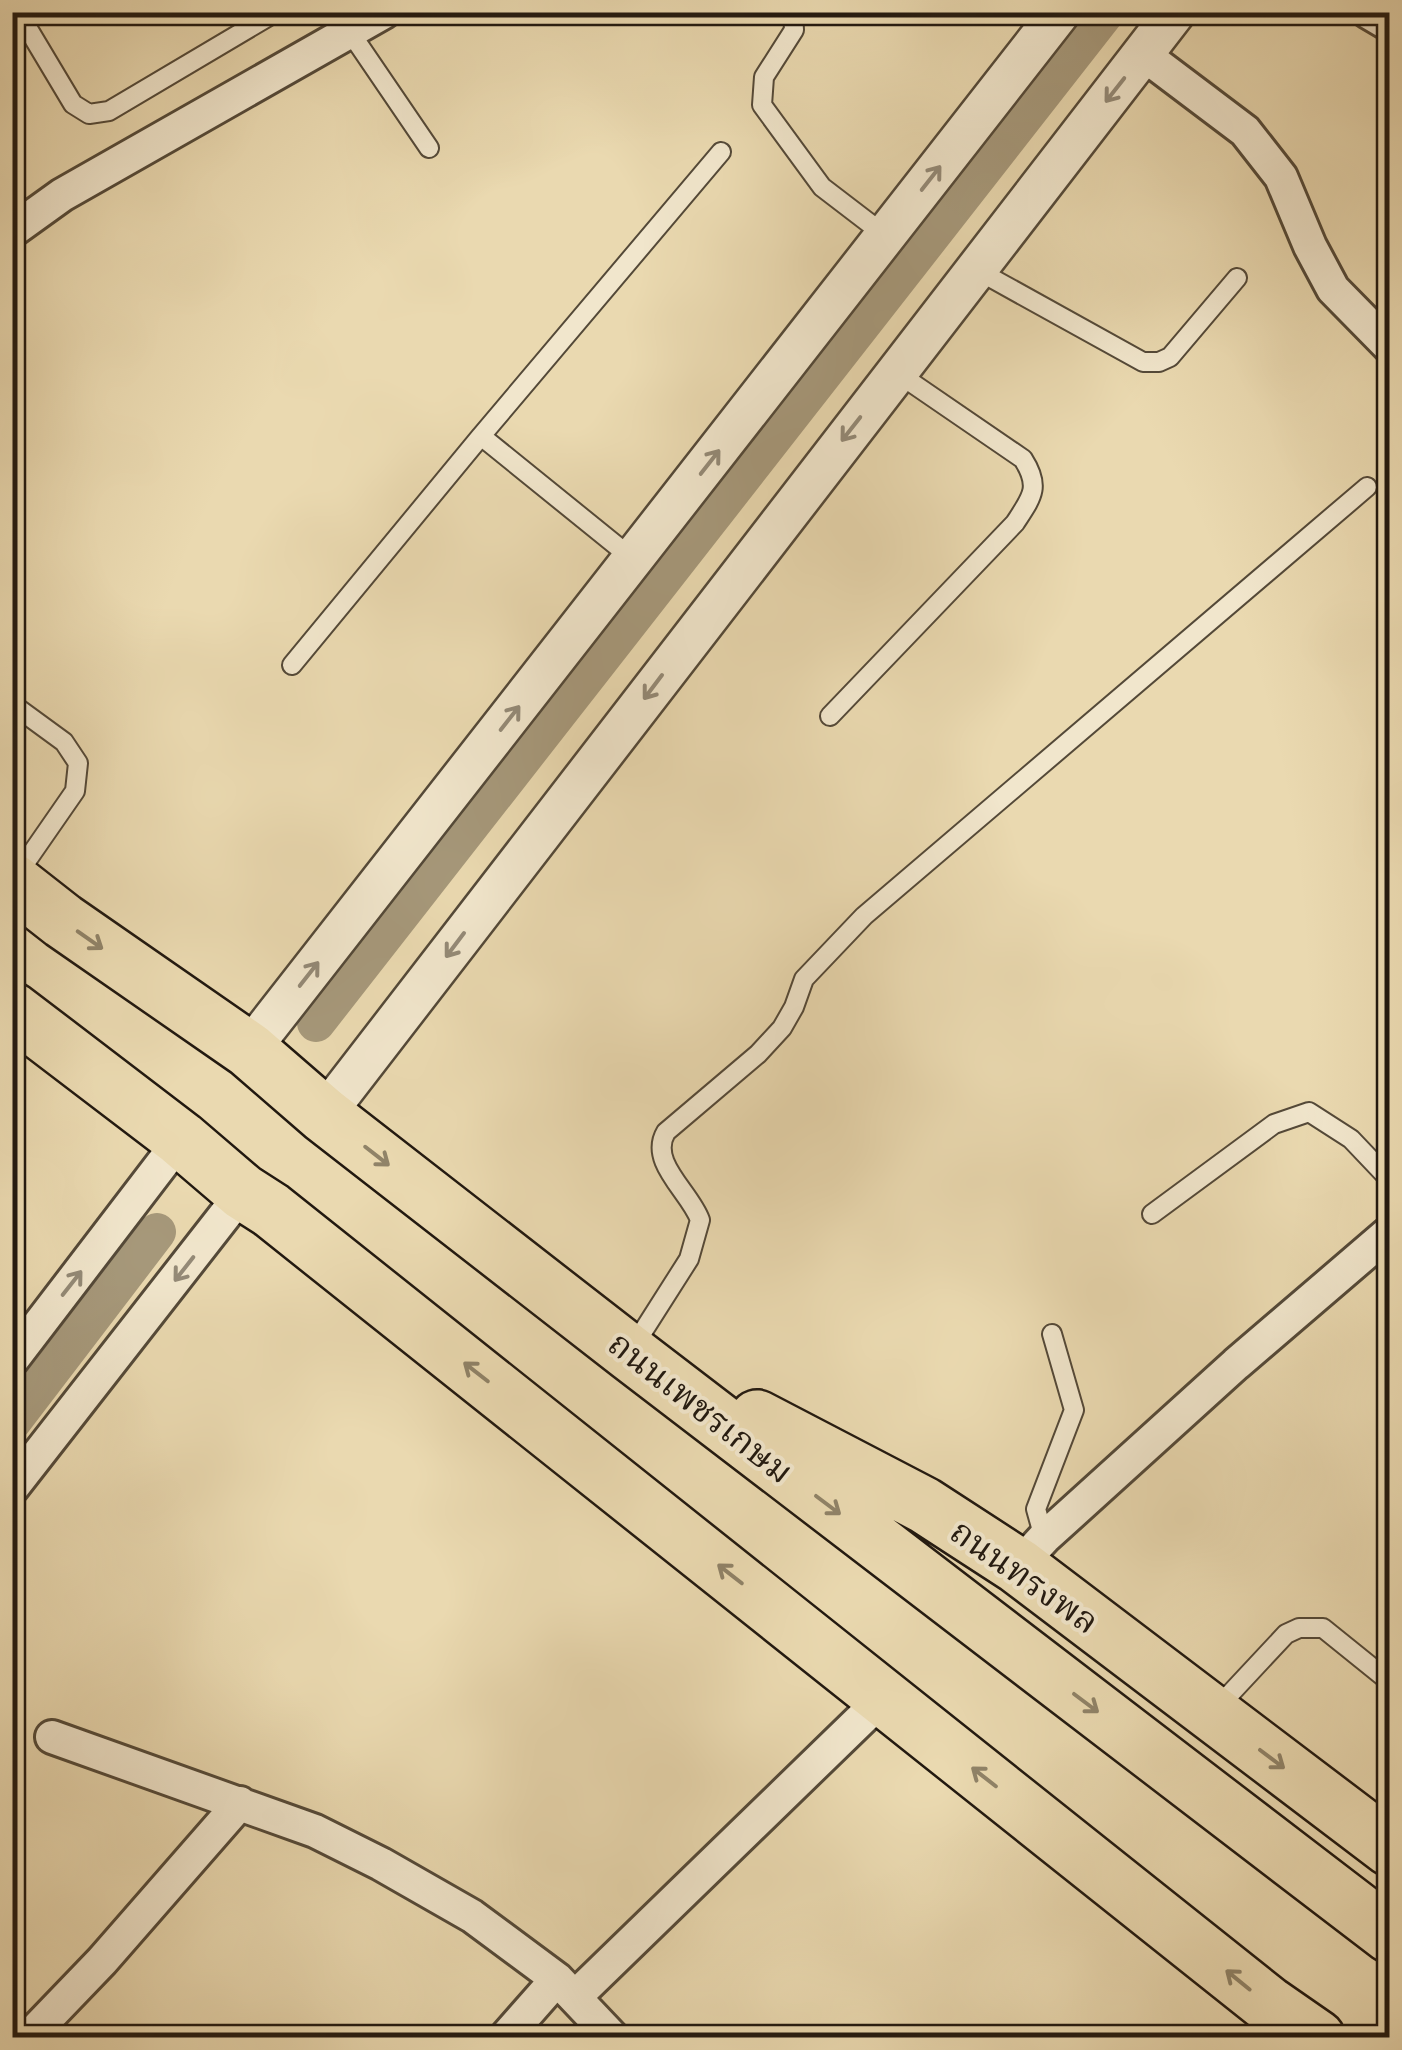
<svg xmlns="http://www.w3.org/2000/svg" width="1402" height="2050" viewBox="0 0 1402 2050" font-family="'Gentium Book Plus','Noto Serif Thai',serif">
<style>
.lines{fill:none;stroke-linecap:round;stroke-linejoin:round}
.canal{stroke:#a6987a;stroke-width:38}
.service-casing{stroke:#544938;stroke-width:22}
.minor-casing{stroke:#544938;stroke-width:38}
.tertiary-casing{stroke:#544938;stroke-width:45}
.trunk-casing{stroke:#221910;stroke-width:60}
.service{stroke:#f1e6cc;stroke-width:18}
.minor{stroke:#f1e6cc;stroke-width:32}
.tertiary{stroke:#f1e6cc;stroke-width:40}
.trunk{stroke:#ead9b0;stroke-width:55}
.oneway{stroke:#948a77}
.oneway2{stroke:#908368}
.labels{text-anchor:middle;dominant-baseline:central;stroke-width:8;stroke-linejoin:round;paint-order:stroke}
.street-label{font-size:35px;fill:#221910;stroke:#f1e6cc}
</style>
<rect width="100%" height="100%" fill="#ead9b0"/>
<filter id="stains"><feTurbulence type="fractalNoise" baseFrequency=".002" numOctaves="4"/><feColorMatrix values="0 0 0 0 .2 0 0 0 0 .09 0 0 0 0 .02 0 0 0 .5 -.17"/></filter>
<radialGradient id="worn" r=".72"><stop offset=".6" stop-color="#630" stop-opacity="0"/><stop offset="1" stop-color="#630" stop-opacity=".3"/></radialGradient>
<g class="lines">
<path class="canal" d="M316 1023 1106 12
M12 1422 157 1232"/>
<defs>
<path id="service" d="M18 12 73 104 89 114 109 111 276 12
M793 12 794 30 764 77 762 105 822 187 886 236
M350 32 429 148
M975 269 1143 362H1159L1170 357 1237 278
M633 559 481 436 721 152
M292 665 481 436
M12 704 64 742 78 763 75 791 14 879
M830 716 1015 523C1032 497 1041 487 1023 459L896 372
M1152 1214 1274 1124 1309 1112 1351 1139 1390 1180
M633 1347 689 1259 700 1220C690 1192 648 1162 666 1132L758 1054 782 1028 794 1007 804 979 864 916 1367 487
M1044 1538 1036 1509 1074 1410 1052 1334
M1216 1709 1286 1634 1299 1628H1323L1390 1682"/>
<path id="minor" d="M1368 12 1390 25
M1143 54 1245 131 1281 177 1310 246 1333 289 1390 347
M12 231 62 195 384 12
M12 1360 181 1139
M12 1488 243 1192
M1018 1566 1044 1538 1236 1364 1390 1232
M52 1737 315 1831 381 1864 472 1916 557 1979 613 2038
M576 1996 883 1698
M28 2038 102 1961 240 1803
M505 2038 557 1979"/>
<path id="tertiary" d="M249 1050 1060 12
M324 1115 1175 12"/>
<path id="trunk" d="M12 881 63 921 249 1050 324 1115 630 1353 1390 1935
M12 1010 181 1139 243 1192 271 1210 1268 2004 1317 2038
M757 1418 924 1505 1018 1566 1390 1848"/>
</defs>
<use href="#service" class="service-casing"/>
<use href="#minor" class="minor-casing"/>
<use href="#tertiary" class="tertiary-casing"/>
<use href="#trunk" class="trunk-casing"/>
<use href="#service" class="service"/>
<use href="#minor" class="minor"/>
<use href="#tertiary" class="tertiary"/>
<use href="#trunk" class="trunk"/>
</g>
<defs><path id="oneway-shaft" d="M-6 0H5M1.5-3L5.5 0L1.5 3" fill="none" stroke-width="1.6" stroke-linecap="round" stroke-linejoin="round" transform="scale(2.5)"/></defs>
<g class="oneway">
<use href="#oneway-shaft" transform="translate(1115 90) rotate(128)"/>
<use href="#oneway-shaft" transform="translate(931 178) rotate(-52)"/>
<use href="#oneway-shaft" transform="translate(851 429) rotate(128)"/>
<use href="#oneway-shaft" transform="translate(710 462) rotate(-52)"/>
<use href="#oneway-shaft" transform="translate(653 687) rotate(127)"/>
<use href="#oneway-shaft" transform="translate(510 718) rotate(-52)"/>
<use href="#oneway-shaft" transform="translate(455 945) rotate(127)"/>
<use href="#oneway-shaft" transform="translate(309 974) rotate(-52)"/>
<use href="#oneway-shaft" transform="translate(184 1269) rotate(128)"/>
<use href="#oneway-shaft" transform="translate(72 1283) rotate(-52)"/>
</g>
<g class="oneway2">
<use href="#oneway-shaft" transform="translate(90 940) rotate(35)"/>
<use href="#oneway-shaft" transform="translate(377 1156) rotate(38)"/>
<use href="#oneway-shaft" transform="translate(476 1372) rotate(-142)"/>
<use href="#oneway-shaft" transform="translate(828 1505) rotate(37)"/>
<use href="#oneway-shaft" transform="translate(730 1574) rotate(-142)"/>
<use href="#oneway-shaft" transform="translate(1086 1703) rotate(37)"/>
<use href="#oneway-shaft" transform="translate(1272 1759) rotate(37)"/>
<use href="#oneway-shaft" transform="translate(984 1777) rotate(-142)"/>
<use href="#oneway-shaft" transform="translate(1238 1980) rotate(-141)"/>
</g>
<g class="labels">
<g class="street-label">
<text transform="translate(701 1407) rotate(38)">ถนนเพชรเกษม</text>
<text transform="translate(1025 1576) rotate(35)">ถนนทรงพล</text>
</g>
</g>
<rect width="1402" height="2050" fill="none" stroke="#ead9b0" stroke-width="50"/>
<rect x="15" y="15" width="1372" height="2020" fill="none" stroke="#221910" stroke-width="5"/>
<rect x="25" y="25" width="1352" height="2000" fill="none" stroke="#221910" stroke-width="2.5"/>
<rect width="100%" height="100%" filter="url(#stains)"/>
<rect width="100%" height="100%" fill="url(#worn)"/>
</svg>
